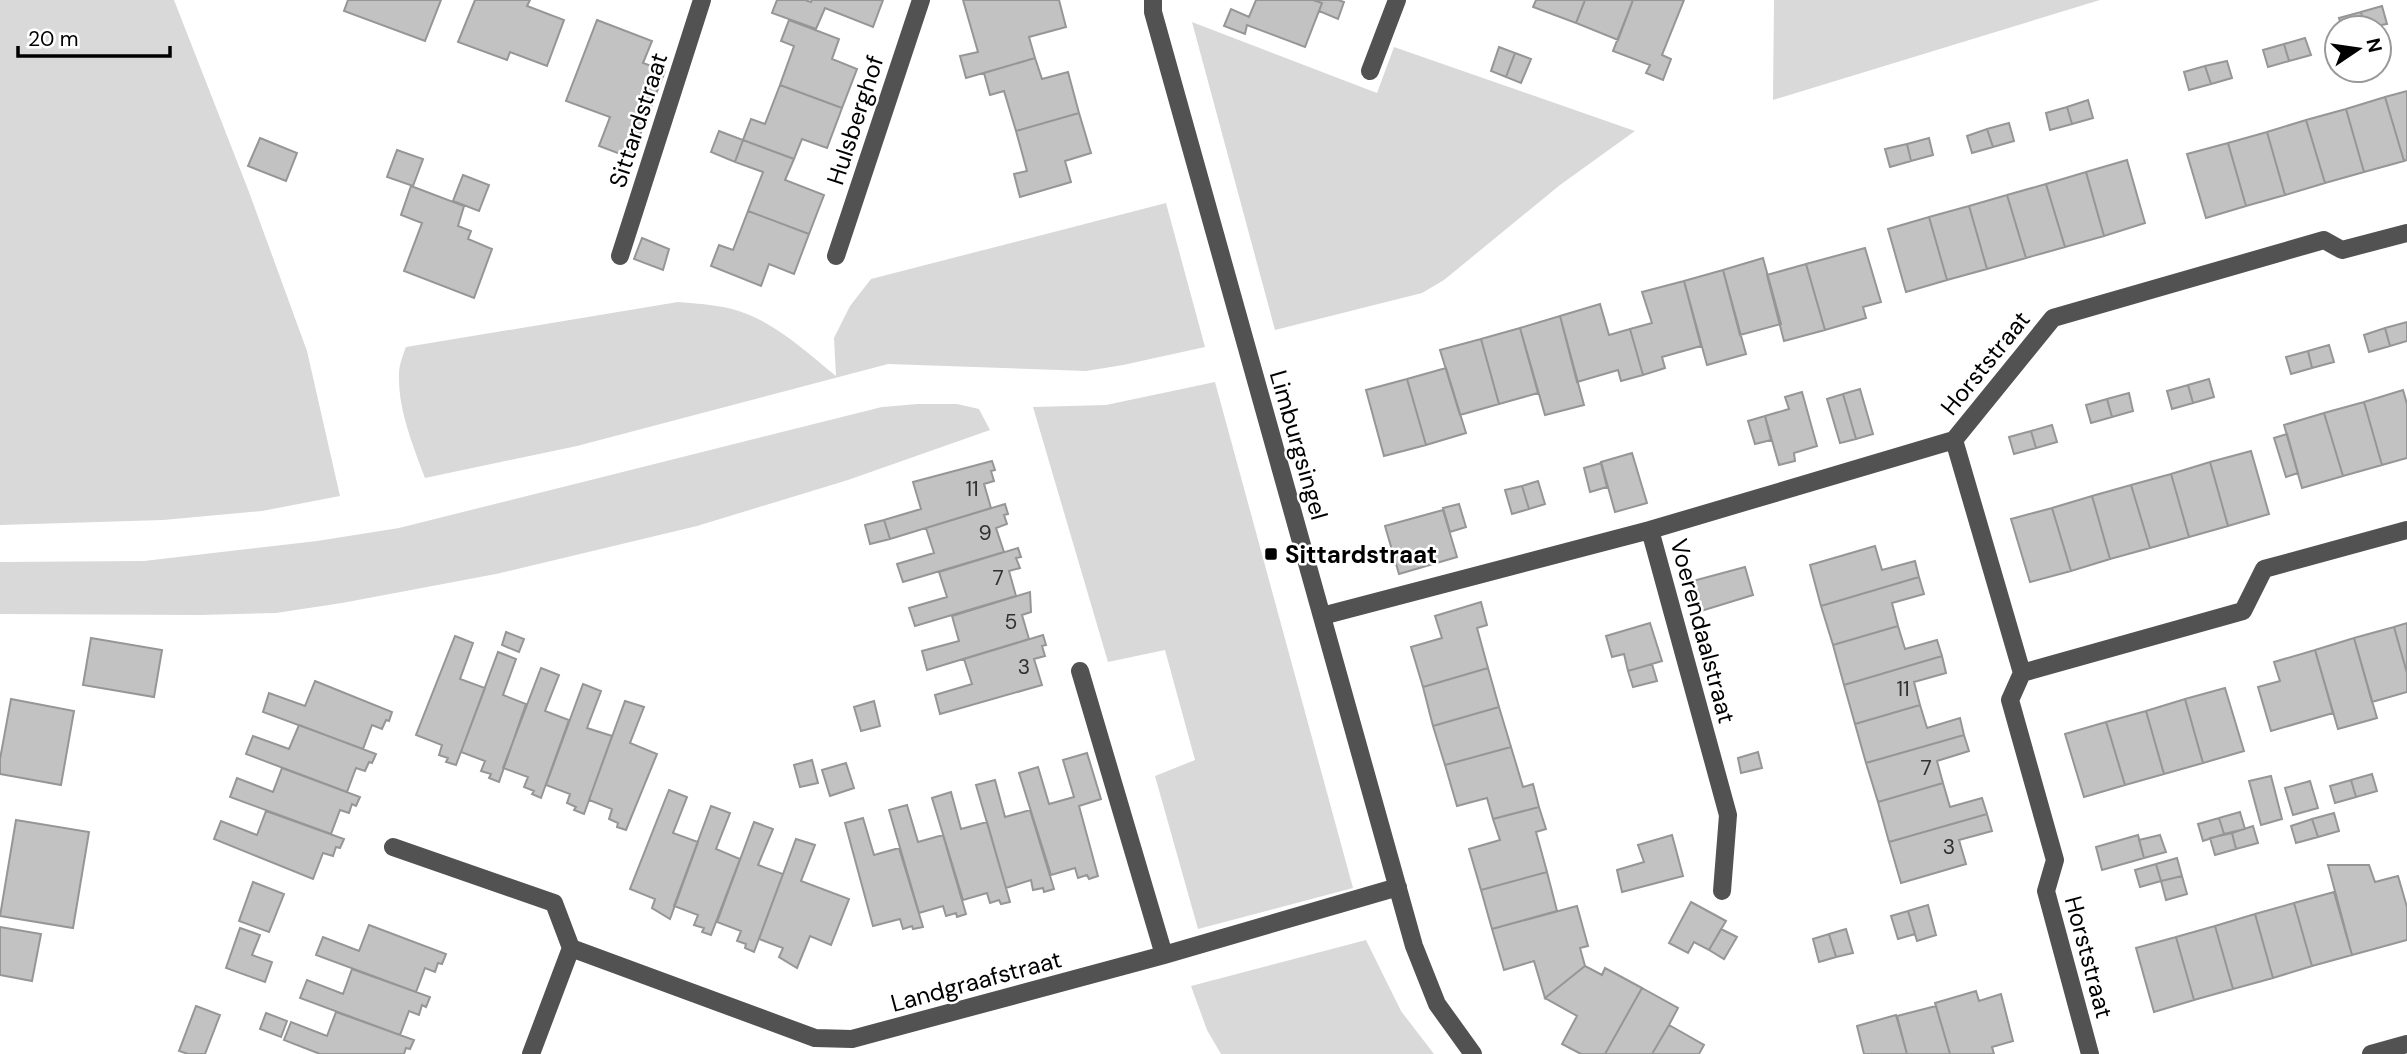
<svg xmlns="http://www.w3.org/2000/svg" width="2407" height="1054" viewBox="0 0 2407 1054" font-family="'DM Sans',sans-serif">
<style>
.green{fill:#d9d9d9}
.building{fill:#c2c2c2;stroke:#969696;stroke-width:2}
.lines{fill:none;stroke-linecap:round;stroke-linejoin:round}
.minor{stroke:#525252;stroke-width:18}
.poi-dot{fill:#000;stroke:#fff;stroke-width:2.5}
.labels{text-anchor:middle;dominant-baseline:central;stroke-width:5;stroke-linejoin:round;paint-order:stroke}
.number-label{font-size:21px;fill:#303030}
.street-label{font-size:24px;fill:#000;stroke:#fff}
.poi-label{font-size:24px;font-weight:bold;fill:#000;stroke:#fff;text-anchor:start}
</style>
<rect width="100%" height="100%" fill="#fff"/>
<path class="green" d="M0 0H174L249 192 307 351 340 496 262 511 163 520 0 525Z
M1774 0H2100L1773 100Z
M1192 22 1377 93 1394 47 1635 131 1560 185 1444 280 1422 293 1275 330Z
M1166 203 1205 347 1123 365 1086 371 888 364 577 446 425 478C413 445 398 410 399 374 399 365 403 355 406 347L678 302C701 304 725 305 747 314 780 327 809 354 836 376L834 338 850 306 871 279Z
M1215 382 1353 888 1198 929 1155 776 1195 760 1165 650 1108 662 1033 407 1106 405Z
M918 404H957L979 409 990 430 848 480 697 526 496 574 342 603 276 613 200 615 0 614V562L144 561 317 541 399 528 882 407Z
M1366 940 1401 1011 1434 1054H1221L1207 1030 1191 986Z"/>
<path class="building" d="M348 0H441L425 41 344 11Z
M475 0H530L527 6 564 20 547 66 510 52 507 60 458 42Z
M777 0H805L811 2 812 0H883L873 27 825 8 816 29 772 13Z
M963 0H1059L1066 27 1029 37 1035 58 966 78 960 56 978 52Z
M1256 0H1313L1322 3 1305 47 1247 25 1245 34 1224 26 1231 9 1249 17Z
M1313 0H1338L1344 2 1338 19 1319 11 1322 3Z
M1536 0H1585L1576 23 1533 7Z
M1585 0H1633L1618 40 1576 23Z
M1633 0H1684L1662 55 1671 59 1663 80 1646 73 1650 65 1613 51Z
M2382 6 2387 24 2365 28 2361 12Z
M2361 12 2365 28H2342L2339 18Z
M597 20 652 41 643 63 665 71 631 158 599 146 610 117 566 101Z
M789 20 839 39 832 59 857 69 842 108 780 85 794 46 781 41Z
M2305 38 2311 55 2289 61 2284 44Z
M2284 44 2289 61 2268 67 2263 50Z
M1499 47 1515 53 1506 77 1491 71Z
M1515 53 1531 59 1521 83 1506 77Z
M1035 58 1042 79 1068 72 1079 113 1016 131 1004 91 990 95 984 73Z
M2227 61 2232 78 2211 84 2205 66Z
M2205 66 2211 84 2189 90 2184 72Z
M780 85 842 108 827 148 802 139 794 159 743 140 751 119 765 124Z
M2407 91V160L2404 161 2385 97Z
M2385 97 2404 161 2364 172 2346 109Z
M2088 100 2093 118 2072 124 2067 107Z
M2067 107 2072 124 2050 130 2046 113Z
M2346 109 2364 172 2325 183 2306 120Z
M1079 113 1091 153 1065 161 1071 182 1020 197 1014 174 1027 171 1016 131Z
M2306 120 2325 183 2285 195 2267 132Z
M2009 123 2014 141 1993 147 1987 129Z
M1987 129 1993 147 1972 153 1967 136Z
M719 131 743 140 735 162 711 152Z
M2267 132 2285 195 2246 206 2228 143Z
M260 138 297 153 286 181 248 166Z
M1929 138 1933 155 1911 161 1907 144Z
M743 140 794 159 785 180 824 195 809 234 748 211 763 172 735 162Z
M2228 143 2246 206 2206 218 2187 154Z
M1907 144 1911 161 1890 167 1885 149Z
M397 150 423 159 413 186 387 177Z
M2127 160 2145 223 2104 236 2086 172Z
M2086 172 2104 236 2065 247 2046 184Z
M463 175 489 185 479 211 453 201Z
M2046 184 2065 247 2026 258 2007 195Z
M411 186 464 206 458 226 471 231 468 239 492 249 474 298 404 271 422 223 401 215Z
M2007 195 2026 258 1987 269 1969 206Z
M1969 206 1987 269 1947 280 1929 217Z
M748 211 809 234 794 274 769 264 761 286 711 266 719 245 733 250Z
M1929 217 1947 280 1906 292 1888 229Z
M642 238 669 249 663 270 634 259Z
M1865 248 1881 302 1863 307 1866 318 1825 330 1806 264Z
M1763 258 1781 324 1740 335 1723 270Z
M1806 264 1825 330 1784 341 1767 275Z
M1723 270 1746 354 1707 365 1684 281Z
M1684 281 1701 346 1662 357 1665 368 1643 375 1630 329 1652 323 1642 292Z
M1600 304 1609 335 1630 329 1643 375 1621 381 1618 370 1577 382 1560 316Z
M1560 316 1584 405 1545 415 1520 328Z
M2407 322V341L2390 346 2385 328Z
M1520 328 1538 393 1499 404 1481 339Z
M2385 328 2390 346 2369 352 2364 335Z
M1481 339 1499 404 1460 415 1440 350Z
M2329 345 2334 362 2312 368 2308 351Z
M2308 351 2312 368 2291 374 2286 357Z
M1446 368 1466 433 1426 445 1407 379Z
M1407 379 1426 445 1384 456 1366 390Z
M2209 379 2214 397 2193 403 2188 385Z
M2188 385 2193 403 2172 409 2167 391Z
M1860 389 1873 434 1856 439 1843 394Z
M2403 390 2407 404V458L2382 465 2364 402Z
M1802 392 1817 446 1794 453 1795 461 1779 465 1765 416 1789 409 1785 397Z
M2129 393 2133 411 2112 417 2107 399Z
M1843 394 1856 439 1840 443 1827 399Z
M2107 399 2112 417 2091 423 2086 405Z
M2364 402 2382 465 2343 476 2324 413Z
M2324 413 2343 476 2302 488 2284 425Z
M1765 416 1771 440 1755 444 1748 421Z
M2052 425 2057 442 2036 448 2031 431Z
M2031 431 2036 448 2014 454 2009 437Z
M2287 434 2298 473 2286 477 2274 438Z
M2251 451 2269 514 2228 526 2210 462Z
M1632 453 1647 503 1615 512 1601 462Z
M992 461 995 470 991 471 994 481 984 484 991 508 890 539 884 520 921 509 913 482Z
M2210 462 2228 526 2189 537 2171 474Z
M1601 463 1607 487 1590 492 1584 468Z
M2171 474 2189 537 2150 548 2131 485Z
M1538 481 1545 504 1529 509 1522 486Z
M2131 485 2150 548 2110 559 2092 496Z
M1522 486 1529 509 1512 514 1505 490Z
M2092 496 2110 559 2071 571 2052 508Z
M1005 504 1008 514 1004 515 1007 524 996 528 1004 552 903 582 897 564 934 553 926 528Z
M1459 504 1466 527 1450 532 1443 508Z
M2052 508 2071 571 2030 582 2011 519Z
M1443 510 1457 557 1399 574 1385 526Z
M884 520 890 539 870 544 865 525Z
M1875 546 1882 570 1915 561 1919 577 1821 606 1810 565Z
M1018 548 1021 557 1016 558 1020 568 1009 571 1016 596 915 626 909 608 947 597 939 572Z
M1745 567 1753 595 1701 611 1693 581Z
M1919 577 1924 594 1892 603 1898 626 1833 645 1821 606Z
M1030 592 1031 612 1022 615 1029 639 927 670 922 651 959 641 952 616Z
M1481 602 1487 625 1477 628 1488 668 1423 687 1411 647 1442 638 1435 616Z
M1650 623 1662 661 1628 671 1624 654 1612 657 1606 636Z
M2407 623V673L2394 627Z
M1898 626 1905 649 1937 640 1942 656 1844 685 1833 645Z
M2394 627 2407 673V692L2372 702 2354 638Z
M506 632 524 639 519 652 502 645Z
M1043 635 1046 645 1042 646 1045 656 1034 659 1042 685 940 714 935 695 972 684 964 659Z
M455 636 473 643 460 679 485 688 456 765 446 762 448 758 439 755 442 745 416 735Z
M91 638 162 650 154 697 83 685Z
M2354 638 2377 718 2338 729 2315 650Z
M2315 650 2333 713 2271 731 2258 687 2280 681 2274 662Z
M498 652 516 659 503 695 526 704 499 782 489 778 491 774 481 771 485 761 461 752Z
M1942 656 1946 673 1914 682 1920 705 1855 724 1844 685Z
M1652 664 1657 681 1633 687 1628 671Z
M541 668 559 675 545 711 569 720 541 798 532 794 534 791 524 787 528 777 503 768Z
M1488 668 1499 707 1433 726 1423 687Z
M315 681 392 712 389 721 386 720 382 729 372 725 363 749 263 712 269 693 305 706Z
M583 684 601 691 587 728 612 736 584 814 574 810 576 807 567 803 570 794 546 785Z
M2225 688 2244 751 2203 763 2185 699Z
M11 699 74 711 61 785 0 774V759Z
M2185 699 2203 763 2164 774 2146 711Z
M625 701 644 707 630 743 657 754 626 830 617 827 618 823 609 819 612 809 589 800Z
M874 701 880 726 861 731 854 707Z
M1920 705 1927 728 1960 718 1964 735 1866 763 1855 724Z
M1499 707 1511 747 1445 765 1433 726Z
M2146 711 2164 774 2125 785 2106 722Z
M2106 722 2125 785 2084 797 2065 734Z
M299 725 376 754 372 763 369 762 365 771 356 768 347 792 246 754 253 736 289 749Z
M1964 735 1969 751 1937 761 1943 783 1878 802 1866 763Z
M1511 747 1523 787 1533 784 1539 807 1493 819 1487 798 1457 806 1445 765Z
M1758 752 1762 768 1741 773 1738 758Z
M1087 753 1101 799 1079 806 1098 876 1089 879 1087 875 1078 878 1075 868 1051 875 1019 773 1038 767 1049 804 1074 797 1063 760Z
M812 760 818 783 800 787 794 765Z
M846 763 854 788 830 796 822 770Z
M282 768 360 797 356 806 352 804 349 813 340 810 331 834 230 797 237 778 273 792Z
M2372 774 2377 791 2356 797 2351 780Z
M2271 776 2282 819 2261 825 2249 781Z
M995 780 1005 817 1030 810 1054 889 1044 892 1043 888 1033 890 1031 880 1006 888 976 785Z
M2351 780 2356 797 2335 803 2330 786Z
M2310 781 2318 808 2293 815 2285 788Z
M1943 783 1950 807 1982 798 1987 814 1889 842 1878 802Z
M669 790 687 797 673 833 698 842 670 919 652 908 655 899 630 889Z
M951 792 961 829 987 822 1010 902 1001 904 999 900 990 903 987 893 963 900 932 798Z
M907 805 918 842 943 835 966 914 957 917 956 913 946 916 943 906 919 913 889 810Z
M711 806 730 813 716 849 740 859 711 935 702 932 704 928 694 925 698 915 674 906Z
M1539 807 1546 829 1536 832 1547 872 1481 890 1469 849 1500 840 1493 819Z
M266 811 344 839 340 848 336 847 333 856 323 853 313 879 214 839 221 821 257 835Z
M2240 812 2245 829 2224 834 2219 818Z
M2334 813 2339 831 2318 837 2312 819Z
M1987 814 1992 831 1959 840 1966 864 1901 883 1889 842Z
M863 818 874 855 899 848 923 927 913 929 912 926 903 929 900 919 873 926 845 823Z
M2219 818 2224 834 2203 841 2198 824Z
M2312 819 2318 837 2296 843 2291 826Z
M16 820 89 832 73 928 0 916Z
M754 822 773 829 758 865 783 874 754 952 745 948 746 944 737 941 741 931 717 922Z
M2253 826 2258 843 2236 849 2232 833Z
M2232 833 2236 849 2215 855 2210 838Z
M1672 835 1683 876 1622 892 1617 870 1644 862 1638 845Z
M2138 835 2144 858 2102 870 2096 847Z
M2160 835 2166 852 2144 858 2139 840Z
M796 839 815 845 801 881 849 899 831 945 810 936 797 968 779 957 783 948 759 939Z
M2177 858 2182 876 2161 881 2156 864Z
M2156 864 2161 881 2140 887 2135 870Z
M2328 865H2369L2375 882 2398 876 2407 907V940L2352 955Z
M1547 872 1557 911 1492 929 1481 890Z
M2182 876 2187 894 2166 900 2161 881Z
M253 882 284 894 269 932 239 921Z
M2334 892 2352 955 2312 966 2294 903Z
M1691 902 1726 921 1709 950 1694 942 1688 953 1669 943Z
M2294 903 2312 966 2273 978 2255 914Z
M1928 905 1936 935 1917 941 1908 911Z
M1577 906 1588 946 1580 948 1585 966 1545 998 1534 961 1504 970 1492 929Z
M1908 911 1915 934 1898 939 1891 916Z
M2255 914 2273 978 2233 989 2215 926Z
M369 925 446 954 442 964 438 963 435 972 425 968 416 992 316 955 323 937 359 951Z
M2215 926 2233 989 2194 1000 2176 937Z
M0 927 41 934 32 981 0 975Z
M240 928 260 935 252 955 272 962 265 982 226 968Z
M1721 929 1737 937 1724 959 1709 950Z
M1846 929 1853 953 1836 957 1829 934Z
M1829 934 1836 957 1819 962 1813 939Z
M2176 937 2194 1000 2154 1012 2136 948Z
M1585 966 1602 975 1605 968 1642 988 1605 1054H1581L1562 1044 1577 1016 1545 998Z
M352 969 430 997 426 1007 422 1005 419 1015 409 1011 400 1035 300 998 307 980 343 994Z
M1642 988 1678 1008 1669 1025 1652 1054H1605Z
M1976 991 1979 1001 2001 994 2013 1041 1992 1047 1994 1054H1950L1935 1003Z
M196 1006 220 1015 205 1054H188L179 1051Z
M1936 1006 1950 1054H1907L1897 1016Z
M336 1012 414 1040 410 1049 406 1048 404 1054H320L284 1040 291 1022 327 1036Z
M266 1013 287 1021 281 1037 260 1029Z
M1896 1015 1907 1054H1864L1857 1026Z
M1669 1025 1704 1045 1699 1054H1652Z"/>
<g class="lines">
<path class="minor" d="M1153 0V12L1414 946 1437 1004 1473 1054
M1370 71 1397 0
M620 256 702 0
M836 256 921 0
M1322 616 1650 530
M1080 671 1164 955
M2022 673 2243 611 2264 569 2407 530
M393 847 554 903 571 948 531 1054
M1722 891 1728 815 1650 530 1954 440
M571 948 815 1038 852 1039 1164 955 1398 887
M2090 1054 2046 891 2055 860 2010 700 2022 673 1954 440 2053 318 2324 240 2342 250 2407 233
M2371 1054 2407 1044"/>
</g>
<rect class="poi-dot" x="1264" y="547" width="14" height="14" rx="3.5"/>
<g class="labels">
<g class="number-label">
<text x="972" y="489">11</text>
<text x="985" y="533">9</text>
<text x="998" y="578">7</text>
<text x="1011" y="622">5</text>
<text x="1024" y="667">3</text>
<text x="1903" y="689">11</text>
<text x="1926" y="768">7</text>
<text x="1949" y="847">3</text>
</g>
<g class="street-label">
<text transform="translate(638 120) rotate(-72)">Sittardstraat</text>
<text transform="translate(855 120) rotate(-72)">Hulsberghof</text>
<text transform="translate(1985 363) rotate(-51)">Horststraat</text>
<text transform="translate(1299 445) rotate(74)">Limburgsingel</text>
<text transform="translate(1703 631) rotate(75)">Voerendaalstraat</text>
<text transform="translate(2089 957) rotate(75)">Horststraat</text>
<text transform="translate(976 981) rotate(-15)">Landgraafstraat</text>
</g>
<g class="poi-label">
<text x="1285" y="554">Sittardstraat</text>
</g>
</g>
<g transform="translate(2358 49) rotate(77)"><circle r="33" fill="#ffffff" stroke="#999999" stroke-width="2"/>
<path d="M0-5L12 26L0 18L-12 26Z" fill="#000000"/>
<text y="-10" font-size="19" font-weight="bold" text-anchor="middle" fill="#000000">N</text>
</g>
<path d="M18 46v10h152v-10" fill="none" stroke="#000000" stroke-width="3.5"/>
<text x="28" y="46" font-size="21" fill="#000000" stroke="#ffffff" stroke-width="5" paint-order="stroke">20 m</text>
</svg>
